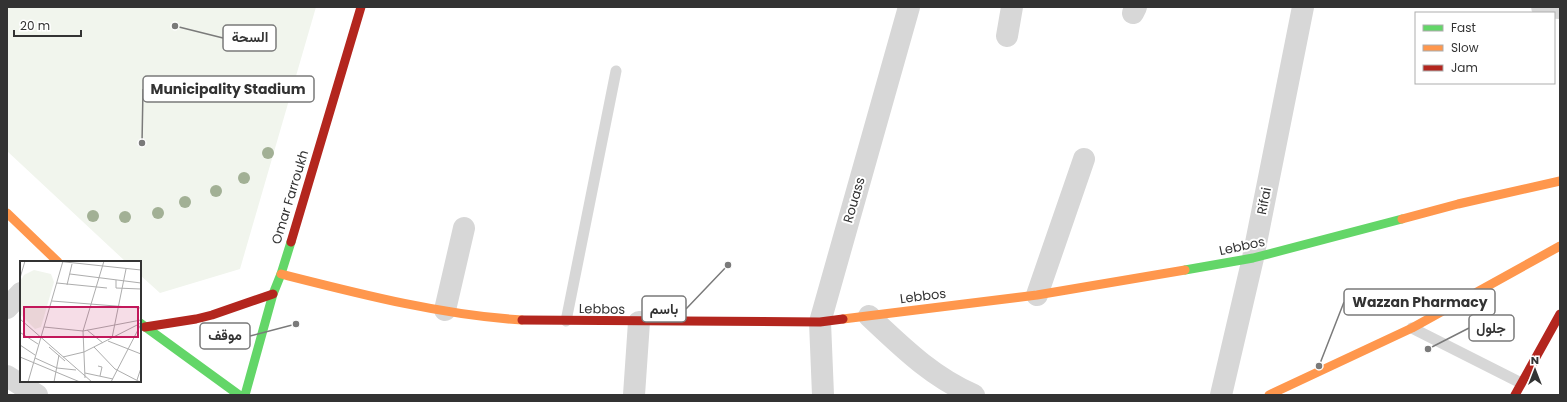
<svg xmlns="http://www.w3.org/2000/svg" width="1567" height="402" viewBox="0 0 1567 402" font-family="Poppins,Vazirmatn,sans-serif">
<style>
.green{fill:#f1f5ed}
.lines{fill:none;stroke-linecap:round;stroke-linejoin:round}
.lane{stroke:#d7d7d7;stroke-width:11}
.street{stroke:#d7d7d7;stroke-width:22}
.fast{stroke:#63d668;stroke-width:9}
.slow{stroke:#ff974d;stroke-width:9}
.jam{stroke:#b3261e;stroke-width:9}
.tree{fill:#a2b095}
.labels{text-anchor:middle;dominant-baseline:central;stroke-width:4;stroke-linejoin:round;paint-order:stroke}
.street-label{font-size:13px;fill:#333;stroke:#fff}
.inset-road{fill:none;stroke:#adadad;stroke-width:1}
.view{fill:#c2185b;fill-opacity:0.15;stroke:#c2185b;stroke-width:2}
.inset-edge{fill:none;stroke:#333;stroke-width:2}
.leader{fill:none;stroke:#7a7a7a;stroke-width:1.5}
.callout-dot{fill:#7a7a7a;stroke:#fff;stroke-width:1.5}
.callout{fill:#fff;stroke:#7a7a7a;stroke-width:1.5}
.callout-label{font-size:14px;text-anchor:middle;font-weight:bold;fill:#333}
</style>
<rect width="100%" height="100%" fill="#fff"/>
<path class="green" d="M7 7H316L240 269 160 293 140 275V262H126L7 151Z"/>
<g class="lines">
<path class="lane" d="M566 321 616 71
M1412 328 1521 383"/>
<path class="street" d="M1542 7 1560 8
M1133 13 1136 7
M1007 36 1012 7
M1037 295 1084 159
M7 308 21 293
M445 310 464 228
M869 316C902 347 932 377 974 395
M7 376 37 395
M634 395 639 322
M823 395 820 322 909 7
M1221 395 1253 258 1303 7"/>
<path class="fast" d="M1185 270 1253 258 1402 219
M140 323 239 395
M245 395 273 294 281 274 291 242"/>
<path class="slow" d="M7 213 58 262
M1402 219 1458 204 1560 181
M281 274C360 294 441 315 522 320
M843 319 1037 295 1185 270
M1269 395 1412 328 1560 246"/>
<path class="jam" d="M291 242 361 7
M522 320 820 322 843 319
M145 327 196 319 212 315 273 294
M1515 395 1560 314"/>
</g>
<g class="tree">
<circle cx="268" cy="153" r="6"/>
<circle cx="244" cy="178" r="6"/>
<circle cx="216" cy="191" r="6"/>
<circle cx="185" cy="202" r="6"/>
<circle cx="158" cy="213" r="6"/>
<circle cx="93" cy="216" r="6"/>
<circle cx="125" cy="217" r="6"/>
</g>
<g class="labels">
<g class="street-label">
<text transform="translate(290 197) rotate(-73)">Omar Farroukh</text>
<text transform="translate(854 200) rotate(-74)">Rouass</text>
<text transform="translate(1264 201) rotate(-79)">Rifai</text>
<text transform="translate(1242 246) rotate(-12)">Lebbos</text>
<text transform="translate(923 296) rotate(-7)">Lebbos</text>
<text transform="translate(602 309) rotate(1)">Lebbos</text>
</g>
</g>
<g transform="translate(20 261)">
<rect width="121" height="121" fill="#fff"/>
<path d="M14 9 31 13 34 21 21 66 15 68 0 53 1 19 4 14Z" fill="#f1f5ed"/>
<path class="inset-road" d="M36 0 121 9M50 13 121 22M0 17 5 0M96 19V27L121 28M37 22 87 27M47 24 52 3M32 40 121 47M0 58 72 121M24 66 63 70 121 59M67 69 83 82M1 72 18 83M92 77 106 8M88 80 121 93M0 84 15 94M29 86 45 100M74 86 95 108 120 121M0 96 60 121M43 96 64 91 121 62M15 97 37 107 56 109M78 105 82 106 80 115M65 112 93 118M65 117 63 70 84 0M117 119 121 107M8 121 43 0M34 121 39 94M91 121 121 63"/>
<path class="view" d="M4 46H118V76H4Z"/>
<rect width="121" height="121" class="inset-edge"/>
</g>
<path class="leader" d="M175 26L223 38M142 143L143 89M1319 366L1344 302M728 265L686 309M1428 349L1469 328M296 324L250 336"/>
<g class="callout-dot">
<circle cx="175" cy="26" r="4"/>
<circle cx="142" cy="143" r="4"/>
<circle cx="1319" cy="366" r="4"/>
<circle cx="728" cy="265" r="4"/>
<circle cx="1428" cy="349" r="4"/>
<circle cx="296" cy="324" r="4"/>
</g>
<g class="callout">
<rect x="223" y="25" width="53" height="26" rx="4"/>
<rect x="143" y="76" width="171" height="26" rx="4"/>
<rect x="1344" y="289" width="151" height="26" rx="4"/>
<rect x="642" y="296" width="44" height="26" rx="4"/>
<rect x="1469" y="315" width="45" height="26" rx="4"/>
<rect x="200" y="323" width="50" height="26" rx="4"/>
</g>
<g class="callout-label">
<text x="250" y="42">السحة</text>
<text x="228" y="94">Municipality Stadium</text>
<text x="1420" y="307">Wazzan Pharmacy</text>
<text x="664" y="314">باسم</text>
<text x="1491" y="333">جلول</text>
<text x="225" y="340">موقف</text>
</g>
<rect width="1567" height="402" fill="none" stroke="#333333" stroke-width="16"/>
<rect x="1415" y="12" width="140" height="72" fill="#ffffff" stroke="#adadad"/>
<rect x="1423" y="25" width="20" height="6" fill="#63d668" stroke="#adadad"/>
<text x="1451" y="32" font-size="12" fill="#333333">Fast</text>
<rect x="1423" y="45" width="20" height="6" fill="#ff974d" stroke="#adadad"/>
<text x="1451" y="52" font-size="12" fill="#333333">Slow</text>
<rect x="1423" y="65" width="20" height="6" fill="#b3261e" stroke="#adadad"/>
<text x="1451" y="72" font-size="12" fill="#333333">Jam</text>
<g transform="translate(1535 370)" stroke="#ffffff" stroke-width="3" paint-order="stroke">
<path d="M0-3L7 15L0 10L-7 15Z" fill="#333333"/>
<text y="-6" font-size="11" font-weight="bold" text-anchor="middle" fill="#333333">N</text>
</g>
<path d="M14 30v6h67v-6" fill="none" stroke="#333333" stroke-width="2"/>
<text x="20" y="30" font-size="12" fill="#333333" stroke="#ffffff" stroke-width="3" paint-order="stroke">20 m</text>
</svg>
